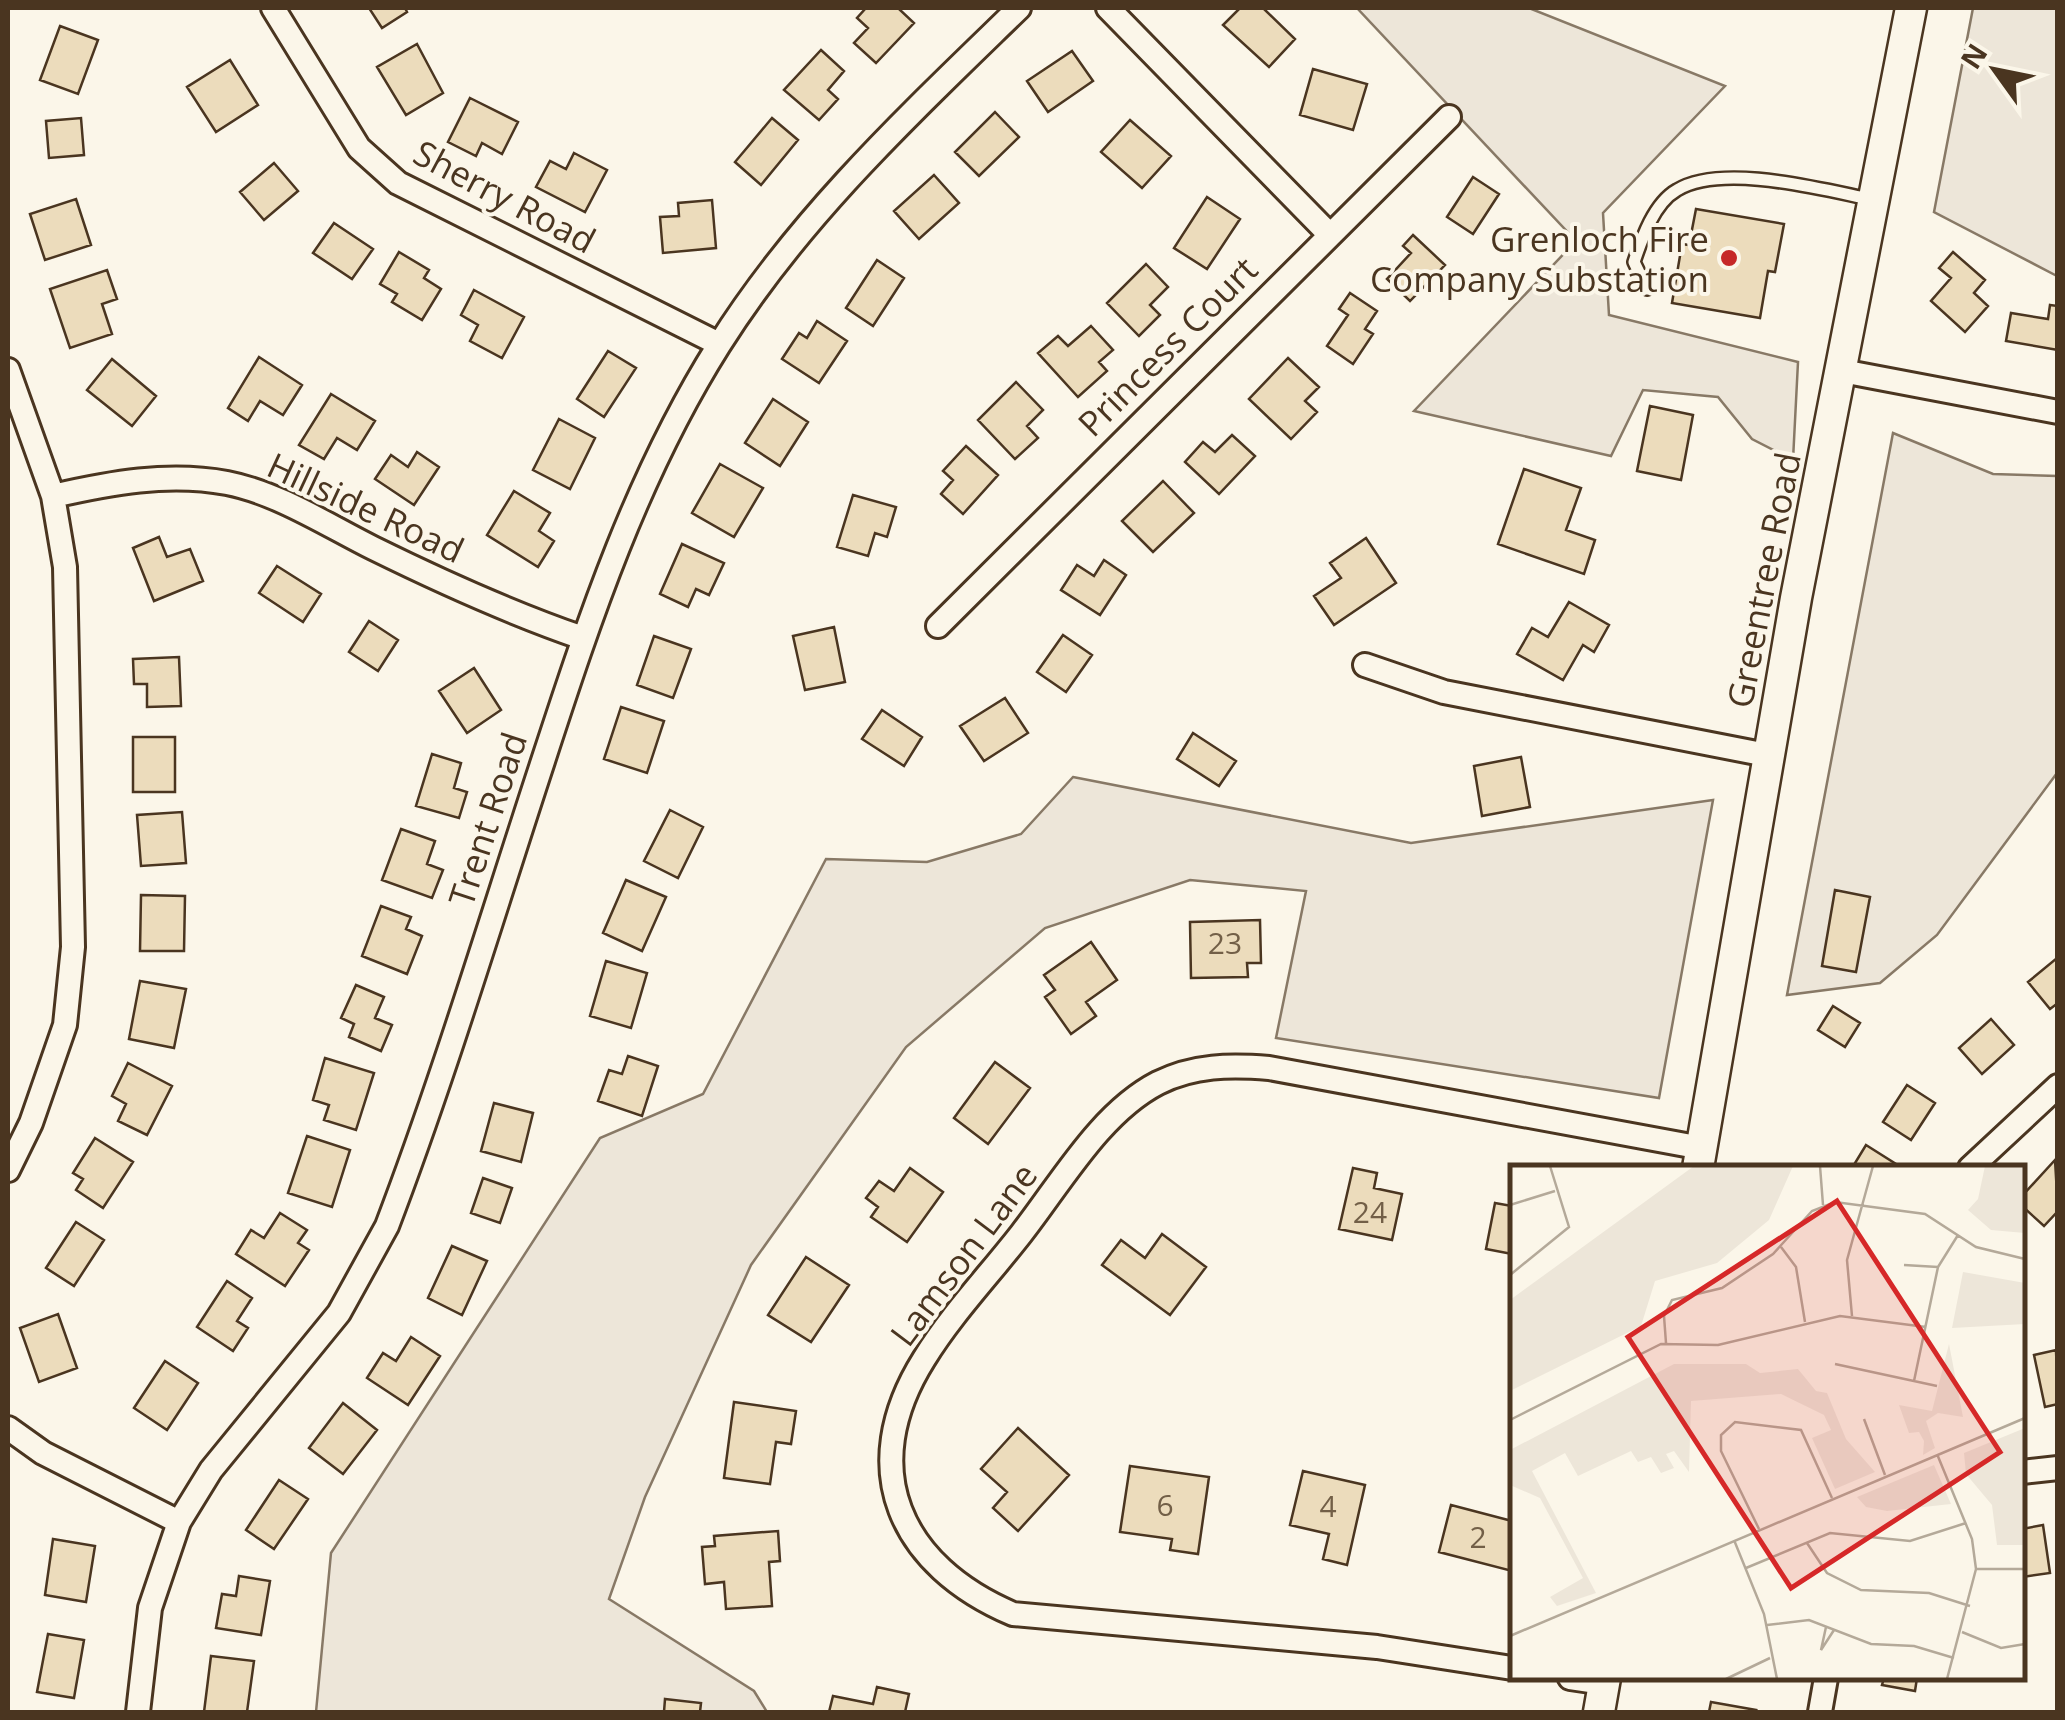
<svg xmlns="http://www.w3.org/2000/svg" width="2065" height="1720" viewBox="0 0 2065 1720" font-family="'Open Sans',sans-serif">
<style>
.green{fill:#ede6d9;stroke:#887966;stroke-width:2.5}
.building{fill:#ecdcbc;stroke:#4a3520;stroke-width:2.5}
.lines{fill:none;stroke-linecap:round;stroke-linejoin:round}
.lane-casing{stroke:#4a3520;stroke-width:16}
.street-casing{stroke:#4a3520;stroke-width:28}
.secondary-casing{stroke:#4a3520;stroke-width:35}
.lane{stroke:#fbf6e9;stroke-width:11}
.street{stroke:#fbf6e9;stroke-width:22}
.secondary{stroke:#fbf6e9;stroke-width:30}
.poi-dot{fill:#c62828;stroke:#fbf6e9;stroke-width:4}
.labels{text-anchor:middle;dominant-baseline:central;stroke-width:8;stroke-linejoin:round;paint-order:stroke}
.number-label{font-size:30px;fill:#725f47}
.street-label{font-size:35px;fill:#4a3520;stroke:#fbf6e9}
.poi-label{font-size:35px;fill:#4a3520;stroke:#fbf6e9;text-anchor:end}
.inset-road{fill:none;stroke:#b4a999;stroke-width:2.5}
.view{fill:#d62828;fill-opacity:0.15;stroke:#d62828;stroke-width:5}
.inset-edge{fill:none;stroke:#4a3520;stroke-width:5}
</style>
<rect width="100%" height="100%" fill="#fbf6e9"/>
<path class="green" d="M1357 8H1529L1725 86 1603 213 1609 315 1798 362 1793 460 1752 439 1718 397 1643 390 1611 456 1414 411 1576 241Z
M1973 8H2057V276L1934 212Z
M1893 433 1993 474 2057 476V773L1937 935 1880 983 1787 995Z
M1073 777 1411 843 1713 800 1659 1098 1276 1038 1306 891 1190 880 1045 928 906 1047 751 1265 645 1497 609 1599 754 1691 767 1712H316L331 1553 600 1138 703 1094 826 859 927 862 1021 834Z"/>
<path class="building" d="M369 8H405L407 12 382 28Z
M866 8H898L914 23 876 63 854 43 868 28 857 18Z
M1240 8H1263L1295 39 1269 67 1223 25Z
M60 26 98 40 78 94 40 80Z
M417 44 443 93 406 115 377 67Z
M821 50 844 71 828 90 838 99 819 120 784 90Z
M1072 51 1093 81 1048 112 1027 81Z
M230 60 258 105 216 132 187 87Z
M1313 69 1367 84 1353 130 1300 115Z
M470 98 518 122 502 154 482 143 476 156 448 142Z
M995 112 1019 137 979 176 955 152Z
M81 118 84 155 49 158 46 121Z
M772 118 798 140 761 185 735 162Z
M1130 120 1171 156 1142 188 1101 152Z
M574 153 607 170 585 212 536 187 550 161 566 169Z
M274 163 298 191 264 220 240 192Z
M934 175 959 203 919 239 894 211Z
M1473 177 1499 194 1473 234 1447 217Z
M1207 197 1240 219 1207 269 1174 248Z
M76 199 91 245 45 260 30 214Z
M712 200 716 248 663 253 660 217 679 216 678 203Z
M1696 209 1784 224 1775 272 1768 271 1760 318 1672 303 1682 244 1689 245Z
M334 223 373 249 352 279 313 253Z
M1413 235 1445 265 1410 301 1387 279 1411 253 1403 246Z
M399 252 429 270 424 278 441 289 422 320 392 302 397 294 380 284Z
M1953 252 1985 280 1974 293 1988 306 1965 332 1931 301 1951 278 1939 268Z
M877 260 904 278 873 326 846 308Z
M1146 264 1168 287 1150 305 1160 315 1139 336 1107 303Z
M107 270 117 299 102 304 112 334 70 348 50 289Z
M474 290 524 317 502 358 470 341 478 325 461 315Z
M1350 293 1377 311 1365 329 1373 334 1353 364 1327 346 1348 315 1339 309Z
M2050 305 2058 306V350L2006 341 2011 313 2048 319Z
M817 321 847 341 819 383 782 359 799 333 807 338Z
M1091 326 1113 350 1099 362 1107 371 1078 397 1038 353 1058 336 1068 346Z
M608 351 636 368 604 417 577 399Z
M259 357 302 385 283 415 260 401 248 421 228 408Z
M1288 358 1319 387 1305 401 1317 412 1291 439 1249 399Z
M112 359 156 396 132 426 87 390Z
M1016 382 1043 410 1027 426 1038 438 1015 459 978 420Z
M331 394 375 421 357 450 337 438 324 459 299 445Z
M773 399 808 422 780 466 745 443Z
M1650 406 1693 415 1681 480 1637 471Z
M559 419 595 438 570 489 533 470Z
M1232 435 1255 456 1219 494 1185 462 1203 442 1215 452Z
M966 446 998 475 963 514 941 494 953 480 943 471Z
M417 452 439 467 414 505 375 479 391 455 408 467Z
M720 464 763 488 734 537 692 513Z
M1524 469 1581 488 1566 530 1595 540 1584 574 1498 544Z
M1163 481 1194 513 1153 552 1122 521Z
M514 491 550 513 539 531 554 541 538 567 487 535Z
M853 495 896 507 887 537 875 533 868 556 837 547Z
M159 537 167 557 190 549 203 581 154 601 133 548Z
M1366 538 1396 583 1334 625 1314 596 1341 578 1330 563Z
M682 544 724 563 709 595 696 589 688 607 660 594Z
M1104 560 1126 575 1100 615 1061 590 1077 565 1094 576Z
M277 566 321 594 303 622 259 593Z
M1569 602 1609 625 1594 652 1583 645 1563 680 1517 654 1532 628 1548 637Z
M369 621 398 640 378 671 349 652Z
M834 627 845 682 805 690 793 636Z
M1063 635 1092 655 1066 692 1037 672Z
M654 636 691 649 673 698 637 685Z
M179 657 181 706 147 707V684H134L133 659Z
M474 668 501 710 467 733 439 691Z
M1005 698 1028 733 984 761 960 726Z
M621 707 664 721 647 773 604 759Z
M882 710 922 737 904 766 862 739Z
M1193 733 1236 761 1219 786 1177 759Z
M133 737H175V792H133Z
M432 754 461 763 454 788 467 792 459 818 416 806Z
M1521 757 1530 807 1482 816 1474 766Z
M670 810 703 827 678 878 644 861Z
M182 812 186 863 141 866 137 815Z
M401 829 435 841 427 864 443 870 432 898 382 880Z
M626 880 666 897 642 951 603 933Z
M1835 890 1870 897 1856 972 1822 966Z
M141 895 185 896 184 951H140Z
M381 906 411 917 406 929 422 936 407 974 362 956Z
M1260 920 1261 963H1247L1248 977 1191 978 1190 922Z
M1091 942 1117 980 1086 1002 1096 1016 1071 1034 1045 997 1055 990 1044 975Z
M2057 958 2058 1003 2050 1009 2028 982Z
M606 961 647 973 631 1028 590 1016Z
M140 981 186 989 174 1048 129 1039Z
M356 985 384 997 375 1018 392 1025 381 1051 349 1037 354 1024 341 1018Z
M1833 1006 1860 1023 1845 1047 1818 1030Z
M1991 1019 2014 1045 1982 1074 1959 1048Z
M628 1056 658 1066 642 1116 598 1101 609 1070 622 1074Z
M325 1058 374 1073 356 1130 324 1120 329 1105 313 1100Z
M995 1062 1030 1088 988 1144 954 1118Z
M128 1063 172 1086 147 1135 118 1121 126 1104 112 1096Z
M1907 1085 1935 1103 1911 1140 1883 1122Z
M494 1103 533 1113 521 1162 481 1151Z
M307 1136 350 1150 332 1207 288 1193Z
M95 1138 133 1162 103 1208 76 1190 83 1179 73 1173Z
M1866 1145 1896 1164 1894 1168H1852Z
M2055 1160 2058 1211 2044 1226 2022 1206V1196Z
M910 1168 943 1192 907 1242 871 1217 878 1207 866 1198 879 1181 894 1191Z
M1353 1168 1377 1173 1374 1188 1402 1194 1392 1240 1339 1229Z
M483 1178 512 1188 500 1223 471 1213Z
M1495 1203 1512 1206V1254L1486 1249Z
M280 1213 307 1230 298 1243 309 1250 285 1286 236 1254 251 1230 264 1238Z
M76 1222 104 1240 74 1286 46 1268Z
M1162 1234 1206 1267 1170 1315 1102 1265 1121 1240 1145 1258Z
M452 1246 487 1261 462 1315 428 1298Z
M806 1257 849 1285 811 1342 768 1315Z
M227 1281 252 1298 237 1321 248 1328 233 1351 197 1327Z
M58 1314 77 1368 39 1382 20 1328Z
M411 1337 440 1356 408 1405 367 1378 383 1353 396 1361Z
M2056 1350 2058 1404 2045 1407 2034 1355Z
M165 1361 198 1383 167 1430 134 1408Z
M734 1402 796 1411 791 1444 776 1442 770 1484 724 1478Z
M343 1403 377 1430 343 1474 309 1448Z
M1018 1428 1069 1475 1018 1531 993 1508 1007 1492 981 1469Z
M1130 1466 1209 1477 1198 1554 1170 1550 1172 1539 1120 1532Z
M1303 1471 1365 1485 1347 1565 1323 1559 1329 1534 1290 1525Z
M279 1480 308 1499 274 1549 246 1530Z
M1451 1505 1512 1521V1571L1439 1552Z
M2043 1525 2050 1573 2022 1577V1529Z
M778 1531 780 1561 769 1562 772 1606 726 1609 724 1582 705 1584 702 1547 715 1546 714 1536Z
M53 1539 95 1546 86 1602 45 1595Z
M239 1576 270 1581 261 1635 216 1628 222 1594 236 1596Z
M48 1634 84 1640 74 1698 37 1692Z
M211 1656 254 1661 247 1712H204Z
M1884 1678H1917L1915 1691 1882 1685Z
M877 1687 909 1694 905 1712H829L833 1696 873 1704Z
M665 1699 701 1703 700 1712H664Z
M1711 1702 1756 1710 1755 1712H1709Z"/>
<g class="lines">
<defs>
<path id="lane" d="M1647 289 1634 262C1642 238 1654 203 1677 190 1722 163 1820 189 1870 199"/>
<path id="street" d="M273 8 359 148 398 183 719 344
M1108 8 1328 233
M8 370 53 496 65 567 73 947 65 1025 31 1123 8 1170
M1842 371 2058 412
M53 496C110 483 168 472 227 483 278 493 327 525 373 548 442 582 510 613 583 638
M938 626 1449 117
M1365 665 1444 692 1767 755
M1970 1168 2058 1086
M8 1428 43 1453 179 1522
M2022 1472 2058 1468
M1512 1668 1377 1647 1013 1614C900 1566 855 1469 924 1359 951 1315 989 1275 1021 1234 1061 1183 1100 1113 1158 1083 1194 1065 1230 1065 1269 1068L1702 1148
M1570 1678 1604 1683
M138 1712 150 1608 179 1522 211 1470 339 1313 387 1226C445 1074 492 916 543 761 590 617 637 475 719 345 800 216 911 113 1019 8
M1820 1712 1826 1678"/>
<path id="secondary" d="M1698 1168 1796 598 1911 8
M1599 1712 1605 1678"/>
</defs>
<use href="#lane" class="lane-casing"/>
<use href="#street" class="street-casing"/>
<use href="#secondary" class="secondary-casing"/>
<use href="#lane" class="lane"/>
<use href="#street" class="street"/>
<use href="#secondary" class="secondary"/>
</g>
<circle class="poi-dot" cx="1729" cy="258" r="10"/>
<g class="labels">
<g class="number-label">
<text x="1225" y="942">23</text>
<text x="1370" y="1211">24</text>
<text x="1165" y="1504">6</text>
<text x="1328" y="1505">4</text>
<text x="1478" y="1536">2</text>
</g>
<g class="street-label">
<text transform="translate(505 196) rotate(28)">Sherry Road</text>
<text transform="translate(1167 346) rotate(-45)">Princess Court</text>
<text transform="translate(366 507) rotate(25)">Hillside Road</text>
<text transform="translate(1763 580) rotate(-79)">Greentree Road</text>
<text transform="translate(487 819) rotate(-72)">Trent Road</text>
<text transform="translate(963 1254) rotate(-53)">Lamson Lane</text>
</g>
<g class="poi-label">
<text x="1709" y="238">Grenloch Fire<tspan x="1709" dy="40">Company Substation</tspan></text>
</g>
</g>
<g transform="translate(1510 1165)">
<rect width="515" height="515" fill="#fbf6e9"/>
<path d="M184 1H283L259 55 207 98 145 116 131 161 0 226V135ZM475 1H515V68L481 65 458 45 468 34ZM453 107 515 118V159L442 163ZM439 179 453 252 428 248 416 256 425 283 413 290 414 276 409 267 399 268 389 240 422 246ZM164 199H236L250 208 288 204 306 226 317 228 336 274 365 307 325 324 302 273 321 265 314 250 271 229 181 236 179 307 164 286 156 289 164 303 151 308 141 292 128 297 121 286 68 311 55 288 22 306 86 428 47 441 40 432 73 413 30 333 0 320V285ZM515 263V380H487L482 340 456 309 454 288ZM424 300 441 339 377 346 356 342 347 332Z" fill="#ede6d9"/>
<path class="inset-road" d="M310 1 313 40M0 40 45 26M271 82 286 102 295 157M394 100 428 102M0 110 59 62 40 1M342 151 337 95 363 1M156 178 154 151 162 135 212 123 263 89 302 46 325 37 415 49 466 82 515 94M325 199 427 221M404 216 428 102 448 70M354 254 375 310M0 255 151 179 208 180 330 151 416 162M427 289 462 374 466 404 437 514M249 364 211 286V270L225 257 291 265 322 333M224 375 254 449 267 514M297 378 317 408 351 425 419 428 460 441M236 403 320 368 400 376 456 358M466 404H515M257 460 299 455 361 479 404 481 444 493M316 462 311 485 324 465M452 467 491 483 515 479M0 471 515 253M216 514 260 493"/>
<path class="view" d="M327 36 490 287 281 423 118 172Z"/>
<rect width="515" height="515" class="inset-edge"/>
</g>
<rect width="2065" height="1720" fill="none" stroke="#4a3520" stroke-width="20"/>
<g transform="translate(1995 70) rotate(303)" stroke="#fbf6e9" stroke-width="8" paint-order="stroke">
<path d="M0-8L18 38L0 25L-18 38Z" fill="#4a3520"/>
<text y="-15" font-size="28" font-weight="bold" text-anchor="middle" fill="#4a3520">N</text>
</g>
</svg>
